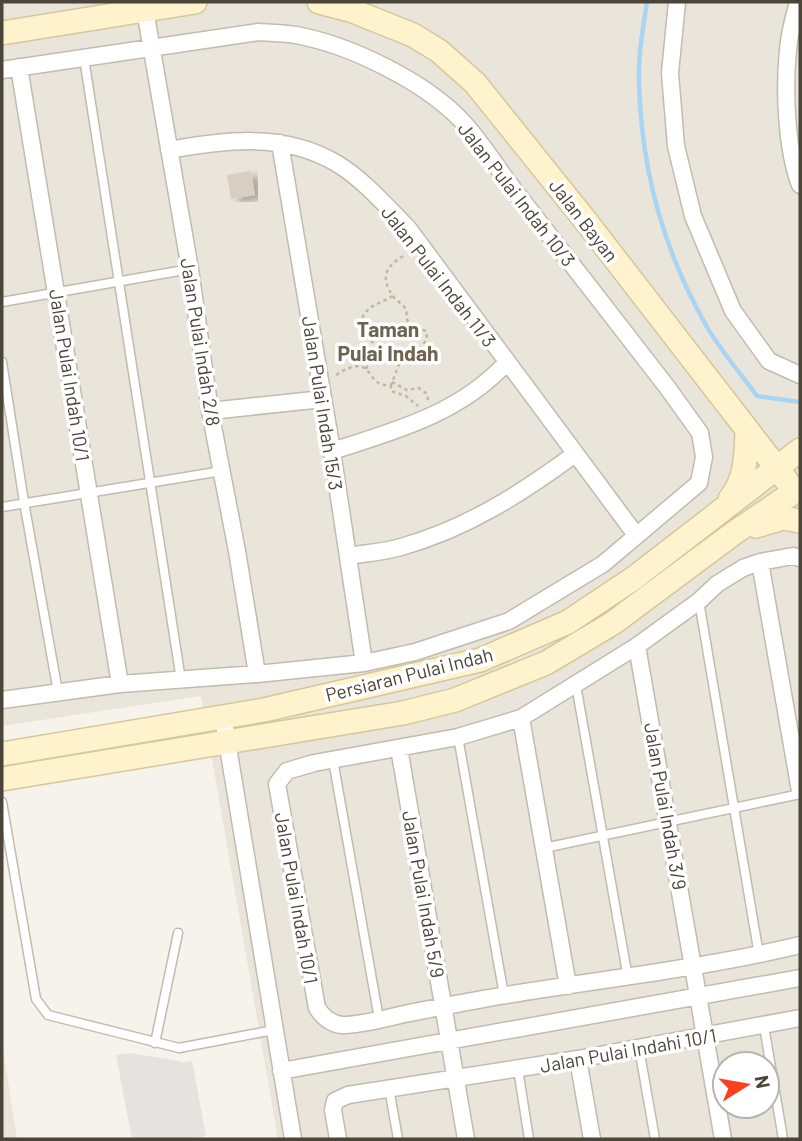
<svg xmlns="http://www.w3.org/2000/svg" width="802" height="1141" viewBox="0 0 802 1141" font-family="Barlow,sans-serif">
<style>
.residential{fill:#eae5da;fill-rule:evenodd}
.parking{fill:#e5e3e0}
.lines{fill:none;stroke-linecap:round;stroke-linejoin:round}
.stream{stroke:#a9d4f2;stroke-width:4.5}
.building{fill:#d8cfc1;filter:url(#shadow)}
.lane-casing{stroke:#c2bbae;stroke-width:11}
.street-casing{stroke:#c2bbae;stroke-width:19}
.secondary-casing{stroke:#d6c79b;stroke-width:26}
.path{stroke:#c4b79f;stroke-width:2.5;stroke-dasharray:3.5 3.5;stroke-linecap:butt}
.lane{stroke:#fff;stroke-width:8}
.street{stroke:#fff;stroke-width:16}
.secondary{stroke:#fff3cd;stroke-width:23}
.labels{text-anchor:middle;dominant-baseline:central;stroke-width:7;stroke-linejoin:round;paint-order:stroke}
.street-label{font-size:19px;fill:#4b4439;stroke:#fff}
.neighbourhood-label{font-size:21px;font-weight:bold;fill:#6e6250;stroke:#fff}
</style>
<defs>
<filter id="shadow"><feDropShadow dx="8" dy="4.5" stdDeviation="3.5" flood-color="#0004"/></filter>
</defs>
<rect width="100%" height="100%" fill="#f6f3ec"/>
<path class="residential" d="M2 2H800V1139H278L201 696 2 726ZM725 1064H767V1106H725Z
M2 1043 17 1139H2Z"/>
<path class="parking" d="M130 1053 180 1061 181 1063 192 1061 206 1136 188 1139H132L116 1055Z"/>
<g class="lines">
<path class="stream" d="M647 2C643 28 638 56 639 82 641 170 663 250 707 327 721 351 741 374 757 396L800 402"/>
</g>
<path class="building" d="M251 171 255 195 231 199 227 175Z"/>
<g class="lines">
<defs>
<path id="lane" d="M84 58 181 680
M2 302 190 269
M2 362 24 502 58 692
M2 507 222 471
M699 601 759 955
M576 685 628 978
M458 737 504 995
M333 760 379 1019
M2 802 36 999 48 1015 179 1048 274 1030
M544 848 800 794
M764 1026 783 1139
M155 1043 178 933
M639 1048 655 1139
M518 1069 529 1139
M389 1088 398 1139"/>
<path id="street" d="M677 2 670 73 676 146 693 216 733 311 769 361 800 375
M798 2C794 17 789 34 788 50 784 89 786 148 800 185
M145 10 190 269 210 411 237 551 257 674
M19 67 120 684
M2 70 258 32C271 33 284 33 296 35 350 45 424 81 462 121 479 139 493 161 508 182L667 387 700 433 704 457 699 483 603 564 509 621 415 652 364 663 257 674 120 684 2 700
M280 143 332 451 364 663
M169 150C225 140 284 132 336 163 362 178 387 207 408 228L636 535
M210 411 323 399
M332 451C395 431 461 413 507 362
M348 556C366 553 384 552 401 547 466 529 522 493 575 454
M800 558 793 556 760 562 743 568 717 584 699 601 637 646 521 718 458 737 314 763 287 771 277 784 317 1008C323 1017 330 1024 342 1025 361 1025 382 1019 400 1015 433 1008 467 1002 500 996 600 979 701 969 800 945
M760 562 800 791
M637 646 723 1139
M223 717 293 1139
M521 718 568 986
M399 748 466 1139
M578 1059 592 1139
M281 1071 800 978
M338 1139 333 1110 335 1101 348 1095 578 1059 800 1018"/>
<path id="secondary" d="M319 2 353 11 413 35 439 51 475 83 585 220 786 480
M2 33 195 2
M730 499C746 479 746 457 747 432
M756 526 783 518 800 521
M2 754 264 710 480 660 568 622 634 578 800 450
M2 779 403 713 455 700 546 663 613 623 734 533 800 488"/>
</defs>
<use href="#lane" class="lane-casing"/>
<use href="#street" class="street-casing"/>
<use href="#secondary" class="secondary-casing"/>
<path class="path" d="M366 369 375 347 363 326V316L369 308 393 296
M336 375C377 349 363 389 391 385L400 362C412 354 420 352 427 338L426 331 409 325C406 320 408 313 405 308 403 304 396 301 393 296 380 278 385 266 405 255
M392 382 407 390 419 388 427 394 428 400
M391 385V391L406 396 418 406"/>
<use href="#lane" class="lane"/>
<use href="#street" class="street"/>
<use href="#secondary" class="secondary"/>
</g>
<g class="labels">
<g class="street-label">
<text transform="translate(517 194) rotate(52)">Jalan Pulai Indah 10/3</text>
<text transform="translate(584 220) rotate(52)">Jalan Bayan</text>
<text transform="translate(439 276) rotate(52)">Jalan Pulai Indah 11/3</text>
<text transform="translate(201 342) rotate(81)">Jalan Pulai Indah 2/8</text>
<text transform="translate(70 375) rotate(81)">Jalan Pulai Indah 10/1</text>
<text transform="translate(323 403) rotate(81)">Jalan Pulai Indah 15/3</text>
<text transform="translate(409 674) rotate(-14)">Persiaran Pulai Indah</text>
<text transform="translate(666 806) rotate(80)">Jalan Pulai Indah 3/9</text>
<text transform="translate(424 894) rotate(80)">Jalan Pulai Indah 5/9</text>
<text transform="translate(297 898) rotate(80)">Jalan Pulai Indah 10/1</text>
<text transform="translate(628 1050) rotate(-10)">Jalan Pulai Indahi 10/1</text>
</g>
<g class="neighbourhood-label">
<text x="388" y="328">Taman<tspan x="388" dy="24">Pulai Indah</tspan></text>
</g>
</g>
<rect width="802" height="1141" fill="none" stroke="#4b4439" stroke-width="7"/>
<g transform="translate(746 1085) rotate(79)"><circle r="33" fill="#ffffff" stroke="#b7b4b0" stroke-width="2"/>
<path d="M0-5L12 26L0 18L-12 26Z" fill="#fc3f1d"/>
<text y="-10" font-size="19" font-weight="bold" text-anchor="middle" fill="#4b4439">N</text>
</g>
</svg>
